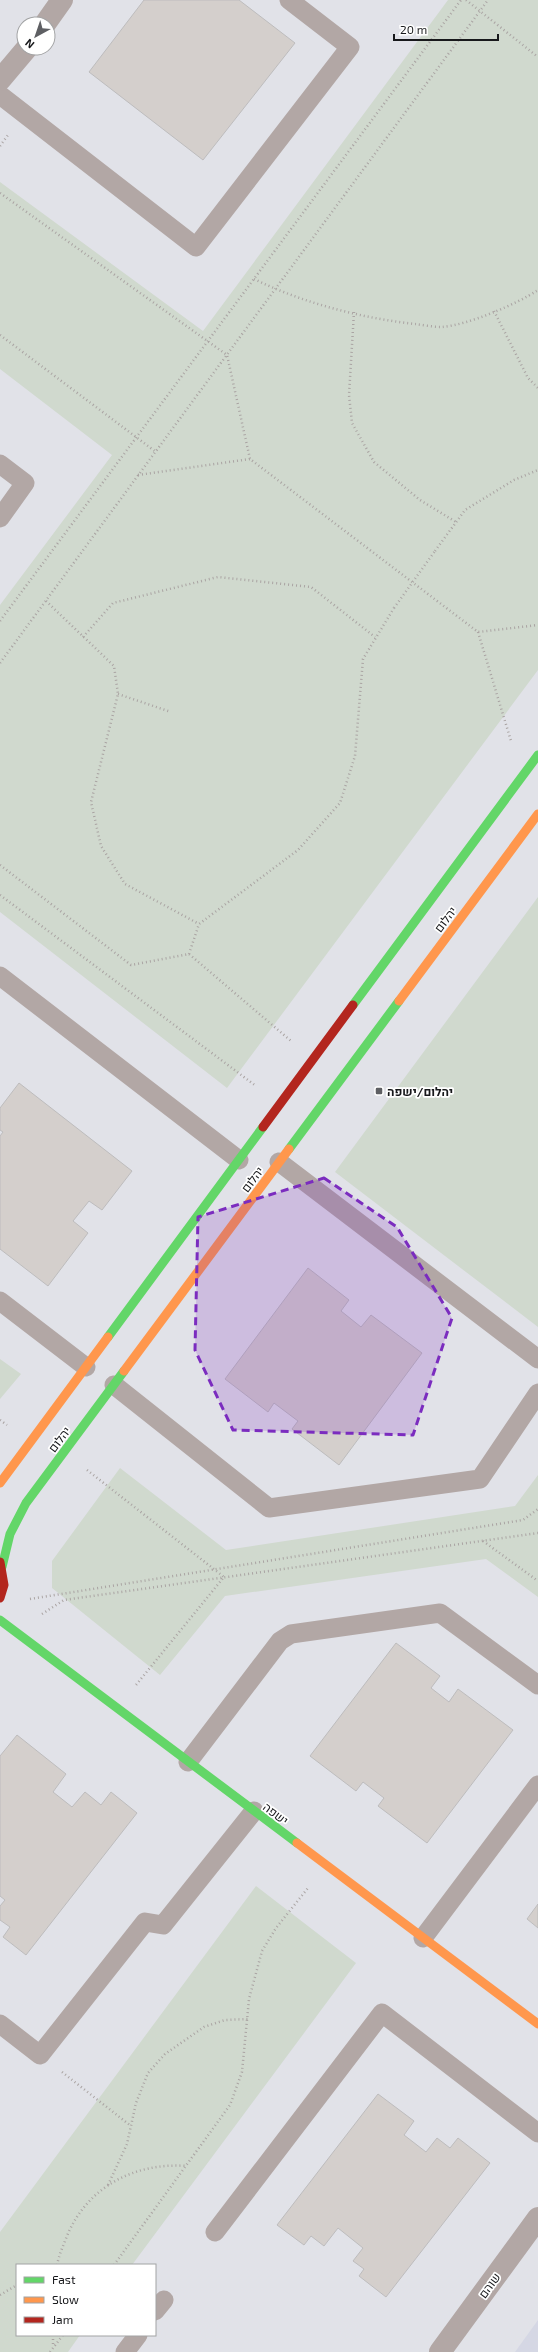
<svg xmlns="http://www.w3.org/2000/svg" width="538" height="2352" viewBox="0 0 538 2352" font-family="'Exo 2',Heebo,sans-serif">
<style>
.built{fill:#d5d7e4}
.green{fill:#d0d9ce}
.building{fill:#d4cfcc;stroke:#bdbcbd}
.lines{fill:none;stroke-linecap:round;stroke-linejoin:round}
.path{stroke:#aaa4a3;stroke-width:2.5;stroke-dasharray:1 3;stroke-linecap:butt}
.lane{stroke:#b2a7a5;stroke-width:19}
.street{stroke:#b2a7a5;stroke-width:22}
.fast{stroke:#63d668;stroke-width:9}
.slow{stroke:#ff974d;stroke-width:9}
.jam{stroke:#b3261e;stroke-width:9}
.path-bridge{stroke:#aaa4a3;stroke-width:2.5;stroke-dasharray:1 3;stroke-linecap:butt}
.marked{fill:#7b2cbf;fill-opacity:0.2;stroke:#7b2cbf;stroke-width:3;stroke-dasharray:8 5;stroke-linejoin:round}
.poi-dot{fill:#5e5f63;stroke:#fff;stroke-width:1.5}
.labels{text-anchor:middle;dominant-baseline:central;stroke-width:3.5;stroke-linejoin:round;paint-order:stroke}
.street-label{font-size:12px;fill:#17181b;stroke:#fff}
.poi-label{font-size:12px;font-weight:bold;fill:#17181b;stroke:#fff;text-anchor:start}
</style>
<rect width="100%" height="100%" fill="#e1e2e8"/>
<path class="built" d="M538 2320V2352H515Z"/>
<path class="green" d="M448 0H538V670L227 1088 0 912V605L112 455 0 369V182L203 331Z
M538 897V1327L335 1172Z
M0 1359 21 1374 0 1399Z
M120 1468 226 1550 515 1506 538 1475V1597L486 1559 225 1596 160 1675 52 1588V1561Z
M256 1886 356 1963 132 2265H17V2335H80L68 2352H0V2232Z"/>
<path class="building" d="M144 0H239L295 43 203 160 89 72Z
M19 1083 132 1171 102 1210 89 1201 73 1221 88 1233 48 1286 0 1249V1136L3 1132 0 1130V1108Z
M308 1268 349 1300 341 1311 361 1327 371 1315 422 1353 339 1465 292 1429 298 1421 274 1403 268 1412 225 1379Z
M396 1643 440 1676 431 1688 449 1702 458 1689 513 1730 427 1843 378 1806 384 1798 363 1782 356 1791 310 1756Z
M17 1735 66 1774 53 1792 72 1807 85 1792 101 1805 111 1792 137 1813 26 1955 3 1937 10 1927 0 1920V1906L5 1900 0 1896V1756Z
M538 1904V1928L527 1919Z
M378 2094 414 2121 404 2135 426 2152 437 2138 450 2148 458 2138 490 2163 386 2297 359 2276 364 2269 353 2261 363 2248 338 2228 324 2246 311 2236 304 2245 277 2225Z"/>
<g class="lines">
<path class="path" d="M466 0 538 57
M0 146 8 135
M0 193 227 355 250 459 478 632 538 625
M254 279C303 303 361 318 415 324 423 325 433 327 442 327 468 325 517 304 538 290
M494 311 528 378 538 388
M354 312 349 395 352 423 374 462 420 500 456 522
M0 335 156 452
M138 475 250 459
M435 551 465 510 514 480 538 470
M46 601 114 666 118 694 91 802 101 846 125 884 199 924
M0 621 461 0
M478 632 511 741
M83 637 113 603 218 577 311 587 375 637
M0 663 488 0
M118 694 171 712
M0 865 131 965 189 954 291 1041
M0 895 256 1086
M189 954 199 924 298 850 340 803 355 756 363 659 394 608
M0 1420 7 1425
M87 1470 224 1577 136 1685
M483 1541 538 1581
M30 1599 523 1520 538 1509
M42 1614 64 1600 538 1533
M62 2072 131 2126
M108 2185 127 2144 136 2103 148 2073 165 2054 204 2027 225 2020 248 2019
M57 2265C59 2255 63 2246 67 2236 87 2187 135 2162 187 2166
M114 2265 230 2105 242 2072 249 1999 262 1951 276 1928 308 1888
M0 2295 17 2285
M53 2335V2346
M50 2352 63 2335"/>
<path class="lane" d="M0 95 196 247 350 47 289 0
M0 464 25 483 0 518
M0 976 239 1160
M279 1162 538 1359
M0 1301 86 1367
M114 1385 269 1508 480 1479 538 1393
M188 1762 280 1641 291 1634 440 1613 538 1685
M423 1938 538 1785
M0 2024 40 2055 145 1922 163 1925 254 1811
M215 2232 382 2013 538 2133
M155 2311 164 2300
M125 2352 138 2335"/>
<path class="street" d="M45 24 62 0
M0 80 27 48
M440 2352 538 2218"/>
<path class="fast" d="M353 1005 538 755
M289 1149 399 1001
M108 1337 263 1127
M2 1567 10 1534 26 1503 124 1371
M0 1620 297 1843"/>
<path class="slow" d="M399 1001 538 814
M124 1371 289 1149
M0 1483 108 1337
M297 1843 538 2024"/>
<path class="jam" d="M263 1127 353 1005
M0 1562 4 1585 0 1598"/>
<path class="path-bridge" d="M394 608 435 551"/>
</g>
<path class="marked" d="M324 1178 397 1227 452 1318 413 1435 233 1430 195 1350 198 1217Z"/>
<rect class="poi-dot" x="375" y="1087" width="8" height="8" rx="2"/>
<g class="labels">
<g class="street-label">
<text transform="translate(445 919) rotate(-53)">יהלום</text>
<text transform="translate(252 1179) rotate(-53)">יהלום</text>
<text transform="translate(59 1439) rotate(-53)">יהלום</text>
<text transform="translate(276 1813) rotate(37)">ישפה</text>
<text transform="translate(489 2285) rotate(-54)">שוהם</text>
</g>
<g class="poi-label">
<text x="387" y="1091">יהלום/ישפה</text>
</g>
</g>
<rect x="16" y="2264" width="140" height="72" fill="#ffffff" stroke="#a2a3a4"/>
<rect x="24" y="2277" width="20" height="6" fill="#63d668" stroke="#a2a3a4"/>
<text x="52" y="2284" font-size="12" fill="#17181b">Fast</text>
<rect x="24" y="2297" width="20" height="6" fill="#ff974d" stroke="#a2a3a4"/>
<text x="52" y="2304" font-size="12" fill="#17181b">Slow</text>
<rect x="24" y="2317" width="20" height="6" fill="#b3261e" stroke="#a2a3a4"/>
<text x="52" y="2324" font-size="12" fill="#17181b">Jam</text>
<g transform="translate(36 36) rotate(220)"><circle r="19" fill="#ffffff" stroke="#a2a3a4"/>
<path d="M0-3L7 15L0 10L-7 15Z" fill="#5e5f63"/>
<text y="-6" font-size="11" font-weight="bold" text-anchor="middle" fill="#17181b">N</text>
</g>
<path d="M394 34v6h104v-6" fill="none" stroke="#17181b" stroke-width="2"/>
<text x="400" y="34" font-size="12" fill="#17181b" stroke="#ffffff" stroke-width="3" paint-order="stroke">20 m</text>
</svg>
